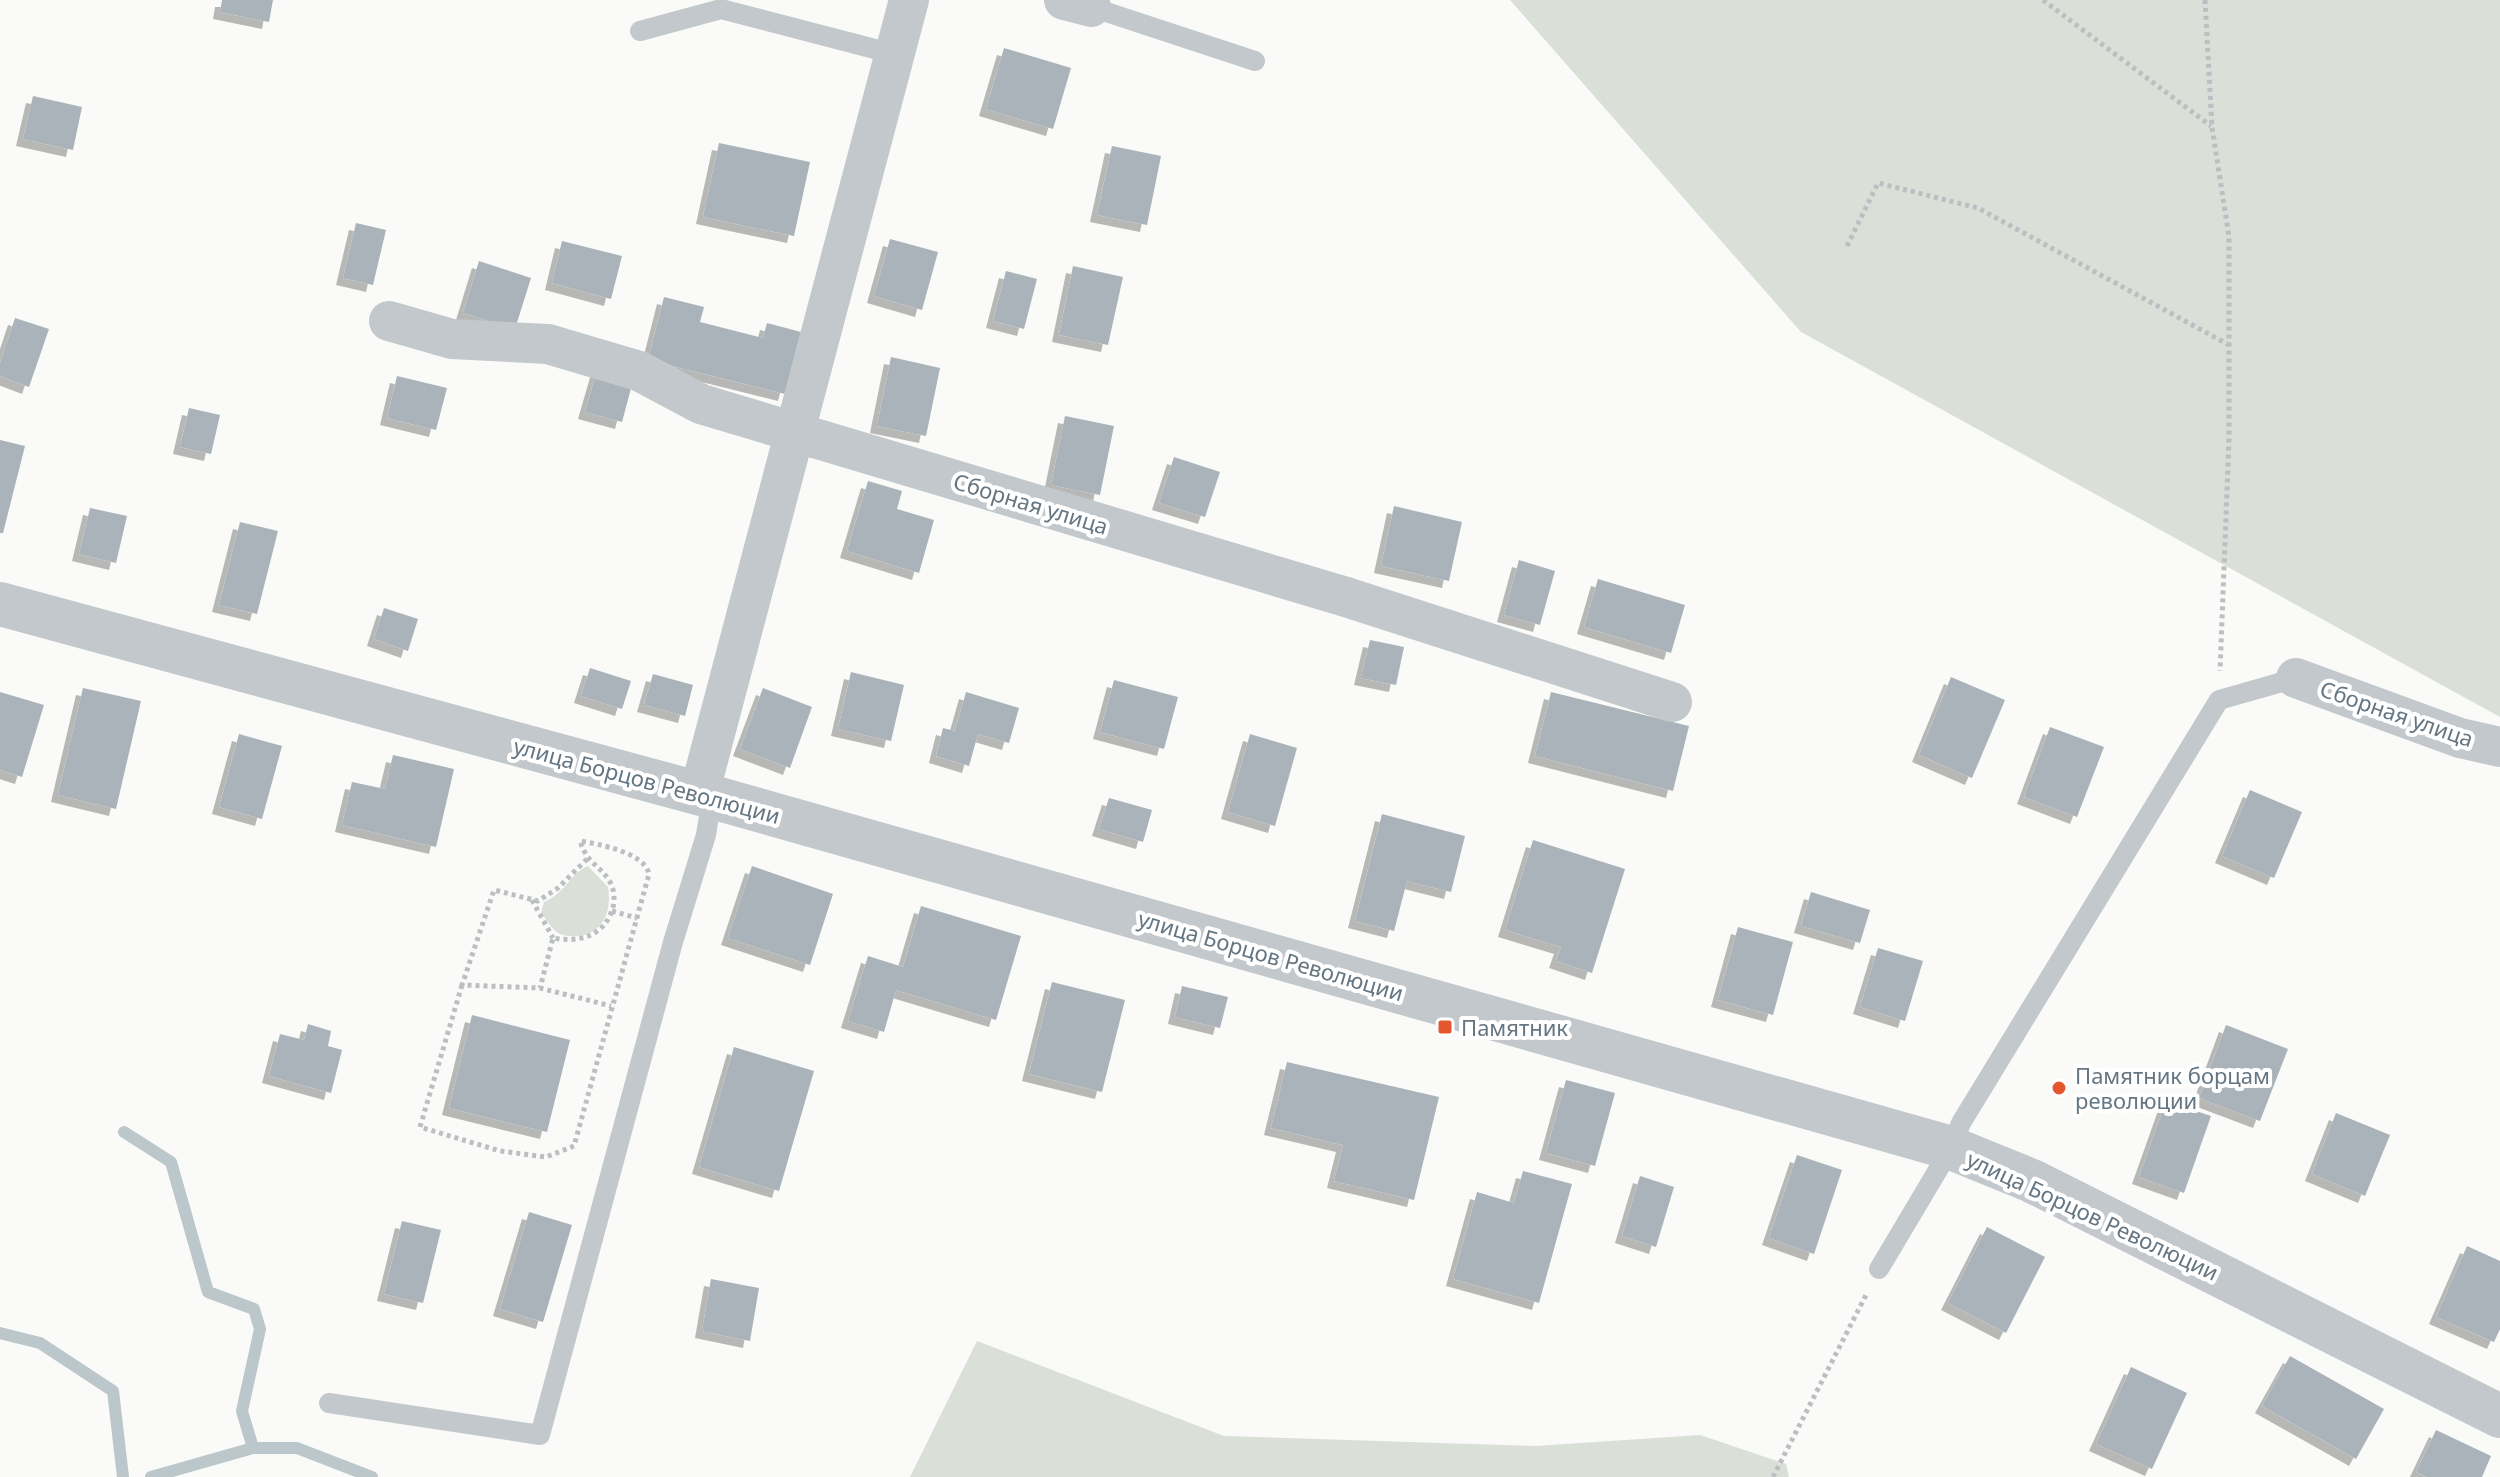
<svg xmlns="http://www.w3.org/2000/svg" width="2500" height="1477" viewBox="0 0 2500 1477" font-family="'Noto Sans',sans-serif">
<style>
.green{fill:#dadfd7}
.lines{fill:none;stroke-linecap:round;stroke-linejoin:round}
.stream{stroke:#bbc7cb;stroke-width:12}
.building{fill:#aab3b9;filter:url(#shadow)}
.path{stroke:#bbbfc2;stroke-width:5;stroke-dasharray:4 4;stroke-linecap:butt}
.service{stroke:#c3c8cc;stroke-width:20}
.minor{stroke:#c3c8cc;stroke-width:40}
.tertiary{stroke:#c3c8cc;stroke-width:44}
.poi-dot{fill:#e4572e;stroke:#fff;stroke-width:3}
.labels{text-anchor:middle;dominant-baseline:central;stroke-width:8;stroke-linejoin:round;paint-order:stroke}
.street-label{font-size:22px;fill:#657683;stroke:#fff}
.poi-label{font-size:22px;fill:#657683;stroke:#fff;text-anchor:start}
</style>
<defs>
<filter id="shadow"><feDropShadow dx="-7" dy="7" stdDeviation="0" flood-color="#0004"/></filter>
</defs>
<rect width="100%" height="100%" fill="#fafaf8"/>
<path class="green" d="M1510 0H2500V717L1801 332Z
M588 866 608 887C612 910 604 933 578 936 573 937 563 936 558 933 552 929 546 919 541 913L544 902C567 892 569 874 588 866Z
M977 1341 1224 1436 1536 1446 1700 1435 1786 1464 1789 1477H910Z"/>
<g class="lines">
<path class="stream" d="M124 1132 171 1162 208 1292 254 1309 260 1329 242 1411 253 1448
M0 1333 40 1343 113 1391 123 1477
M151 1477 253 1448H297L372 1477"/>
</g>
<path class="building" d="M222 0H273L269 22 220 12Z
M1004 48 1071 68 1053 129 986 109Z
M33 96 82 107 73 150 23 139Z
M719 143 810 162 794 236 703 217Z
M1112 146 1161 156 1147 225 1097 215Z
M356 223 386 230 373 285 343 278Z
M890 239 938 252 922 310 874 296Z
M562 241 622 256 611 299 552 283Z
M479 261 531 278 515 329 463 313Z
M1073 266 1123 277 1108 345 1059 335Z
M1006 271 1037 279 1024 329 993 321Z
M664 297 704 307 700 322 763 338 767 323 801 332 785 394 648 360Z
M15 318 49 329 29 387 0 376V363Z
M891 357 940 368 926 436 877 426Z
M598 367 634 377 622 422 585 412Z
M397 376 447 388 436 430 387 418Z
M189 408 220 415 211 454 180 447Z
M1065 416 1114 426 1100 495 1051 485Z
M0 440 25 446 3 533H0Z
M1174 457 1220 472 1205 517 1159 503Z
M868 481 902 491 897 509 934 520 919 573 847 551Z
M1394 506 1462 522 1449 581 1381 566Z
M90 508 127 516 116 563 79 554Z
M240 522 278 531 257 614 219 605Z
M1519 560 1555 571 1540 625 1504 615Z
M1598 579 1685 605 1671 653 1584 627Z
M384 608 418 619 408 651 374 639Z
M1370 640 1404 647 1396 685 1361 678Z
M590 668 631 681 622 709 581 696Z
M851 672 904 685 891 741 838 729Z
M653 674 693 685 685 716 644 705Z
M1951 677 2005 700 1972 778 1919 755Z
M1114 680 1178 697 1164 749 1100 732Z
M83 688 141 701 116 809 58 795Z
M763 688 812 707 790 768 740 749Z
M0 692 44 705 22 777 0 770Z
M966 692 1019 708 1009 743 978 734 969 766 936 756 943 728 955 731Z
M1551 692 1689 726 1673 791 1535 756Z
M2050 727 2104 747 2077 817 2024 797Z
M239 734 282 746 262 819 219 807Z
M1250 734 1297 748 1275 826 1228 812Z
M393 755 454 769 436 847 342 825 352 782 385 789Z
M2250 790 2302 812 2274 878 2222 856Z
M1109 798 1152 810 1143 842 1099 829Z
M1382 814 1465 836 1451 892 1407 881 1394 931 1355 921Z
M1533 840 1625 869 1592 973 1556 961 1561 947 1505 930Z
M752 866 833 894 810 965 728 938Z
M1811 892 1870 910 1860 943 1801 926Z
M921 906 1021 936 996 1020 896 990 884 1032 848 1021 868 956 903 967Z
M1738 927 1793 942 1773 1015 1718 1000Z
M1878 948 1923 961 1905 1021 1860 1007Z
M1052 982 1125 1000 1102 1092 1029 1074Z
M1182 986 1228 997 1220 1028 1175 1017Z
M472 1015 570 1040 547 1132 449 1108Z
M308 1024 331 1031 328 1046 342 1050 331 1093 269 1076 280 1034 304 1040Z
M2226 1025 2288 1049 2260 1121 2199 1098Z
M734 1047 814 1071 779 1191 699 1167Z
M1287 1062 1439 1097 1414 1200 1334 1181 1343 1145 1271 1128Z
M1566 1080 1615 1093 1595 1166 1546 1153Z
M2166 1101 2211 1116 2184 1193 2139 1177Z
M2336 1113 2390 1135 2365 1196 2312 1174Z
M1797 1155 1842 1170 1814 1254 1769 1238Z
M1523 1171 1572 1184 1539 1303 1453 1279 1477 1192 1514 1203Z
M1640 1176 1674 1187 1656 1247 1622 1236Z
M529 1212 572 1225 543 1322 500 1309Z
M402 1221 441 1230 423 1303 384 1294Z
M1987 1227 2045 1257 2006 1333 1948 1303Z
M2467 1246 2500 1261V1329L2494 1342 2436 1317Z
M711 1279 759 1288 750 1341 702 1331Z
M2290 1356 2384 1409 2356 1459 2262 1406Z
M2131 1367 2187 1393 2152 1469 2096 1444Z
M2436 1430 2491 1456 2482 1477H2427L2416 1472Z"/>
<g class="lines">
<path class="path" d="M2043 0 2211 126
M2205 0 2212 127 2229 237V439L2220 671
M1847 246 1878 183 1978 208 2229 345
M587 859 558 888 538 901 494 890 462 985 540 988 611 1006
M532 900 553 938
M612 911 637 918
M462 985 420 1127 500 1151 546 1157 574 1146 649 874C645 853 599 844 580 841 588 865 599 864 610 882 614 888 615 899 613 907 605 936 580 943 553 938L540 988
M1773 1477 1866 1295"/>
<path class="service" d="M1091 7 1255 61
M640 31 721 9 894 54
M1879 1269 1951 1148 1961 1123 2219 700 2296 678
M329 1403 540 1435 673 942 706 835 712 797"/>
<path class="minor" d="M1064 0 1091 7
M389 321 452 339 548 344 639 371 701 404 1346 597 1672 702
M2296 678 2460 738 2500 747
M699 794 909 0"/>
<path class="tertiary" d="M0 604 712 797 1951 1148 2032 1181 2500 1416"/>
</g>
<g class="poi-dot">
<rect x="1437" y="1019" width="16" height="16" rx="4"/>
<circle cx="2059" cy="1088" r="8"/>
</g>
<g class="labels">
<g class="street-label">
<text transform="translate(1031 503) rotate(17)">Сборная улица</text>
<text transform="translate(2397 713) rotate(19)">Сборная улица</text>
<text transform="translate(647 780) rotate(15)">улица Борцов Революции</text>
<text transform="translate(1271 955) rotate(16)">улица Борцов Революции</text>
<text transform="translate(2093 1215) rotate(25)">улица Борцов Революции</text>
</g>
<g class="poi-label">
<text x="1461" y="1027">Памятник</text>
<text x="2075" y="1075">Памятник борцам<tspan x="2075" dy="25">революции</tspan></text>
</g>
</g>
</svg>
